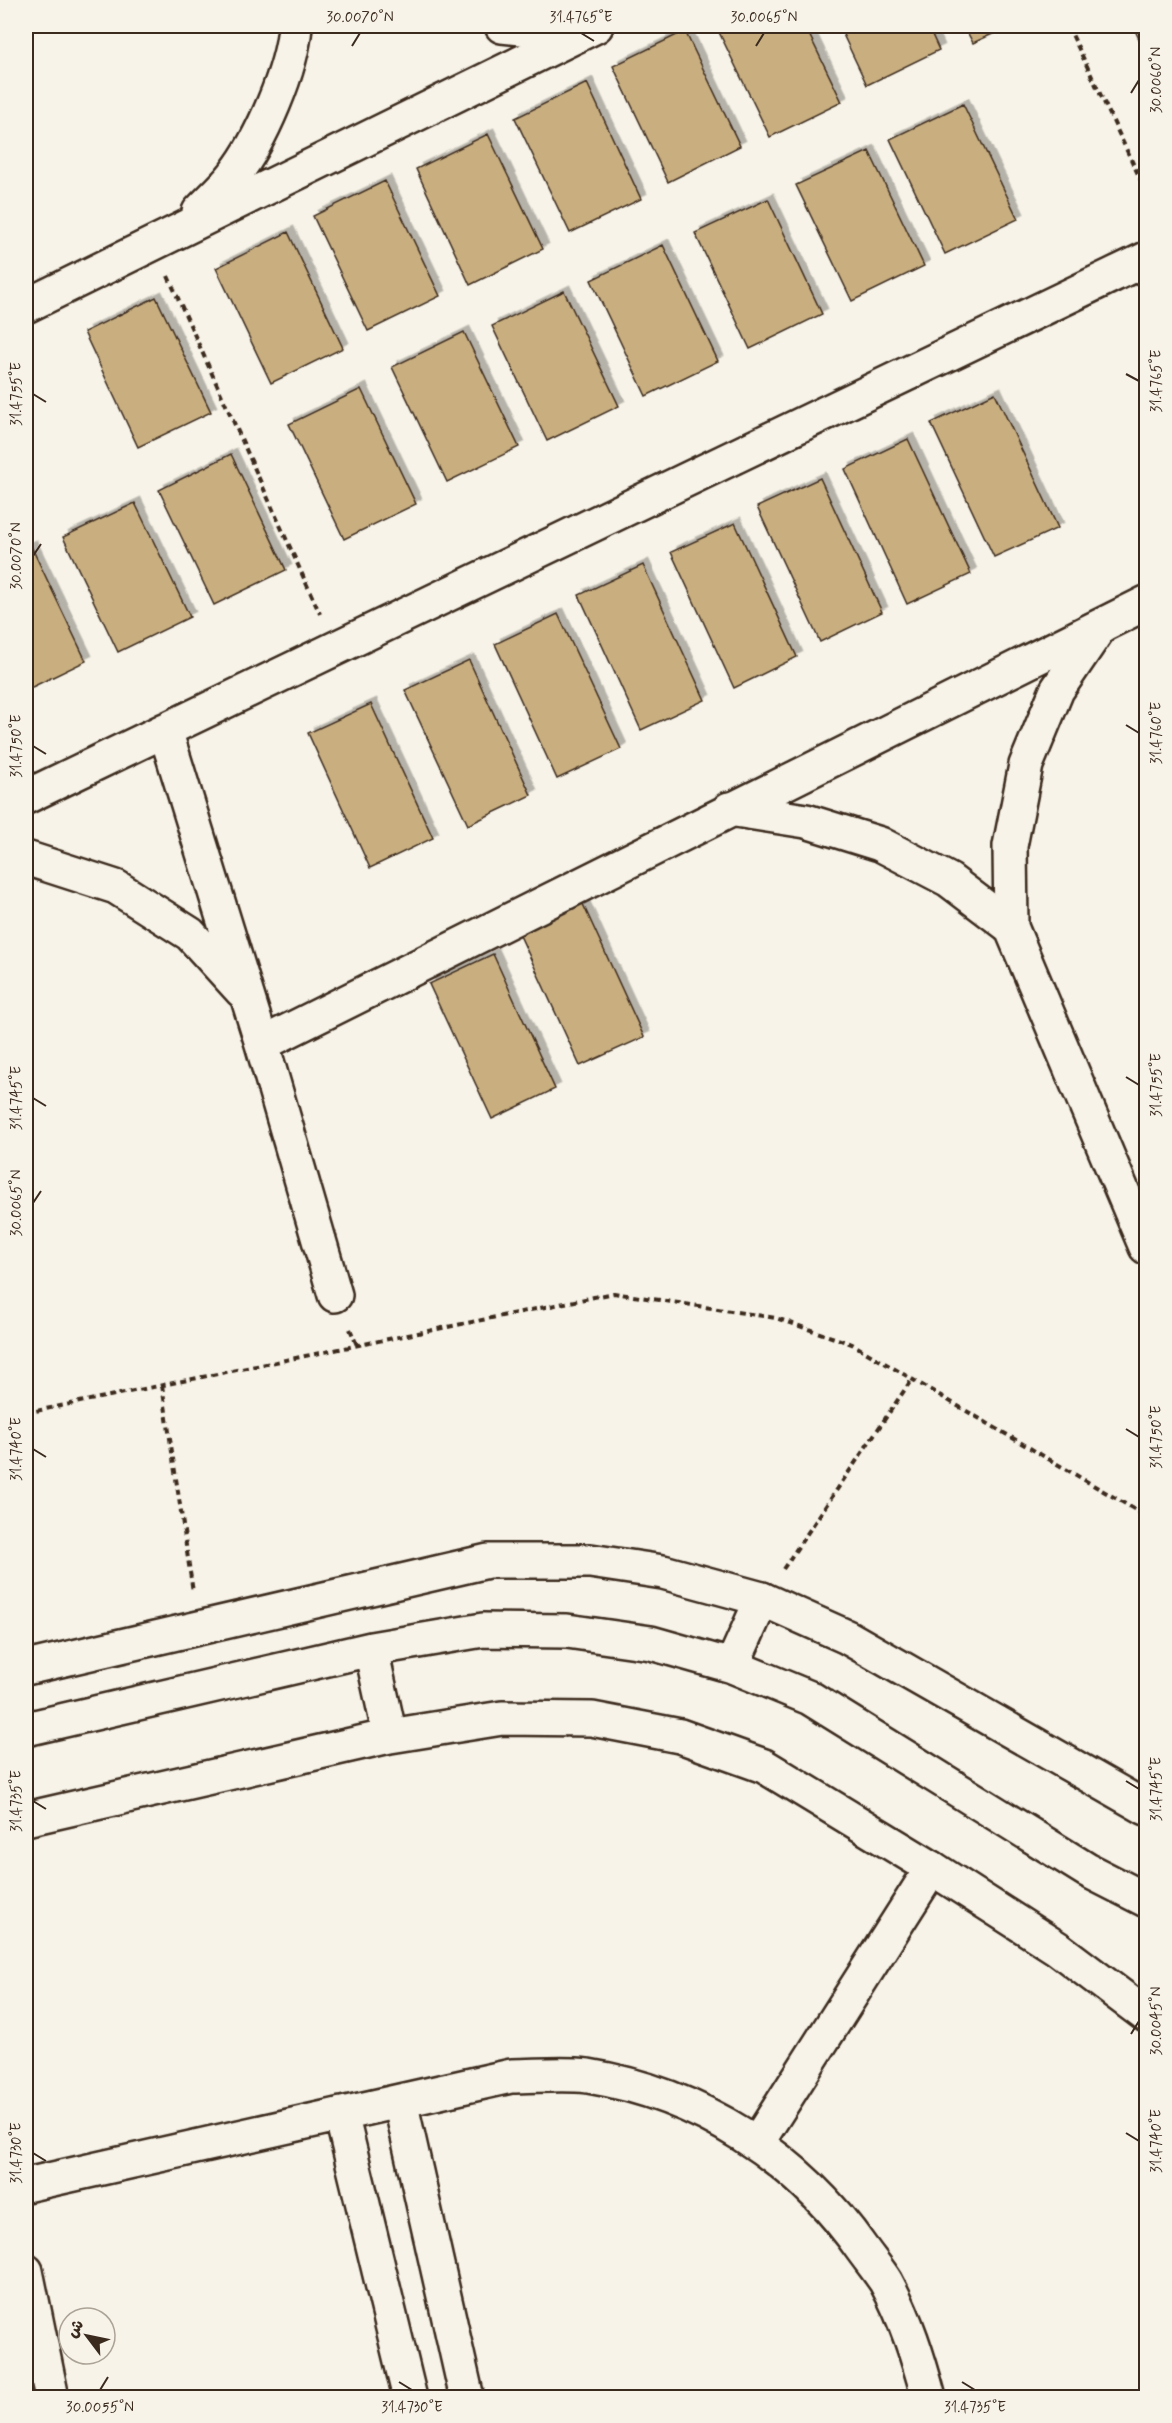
<svg xmlns="http://www.w3.org/2000/svg" width="1172" height="2423" viewBox="0 0 1172 2423" font-family="Mynerve,'Playpen Sans Arabic',sans-serif">
<style>
.building{fill:#c9af80;stroke:#3b2a1e;stroke-width:1.5;filter:url(#shadow)}
.lines{fill:none;stroke-linecap:round;stroke-linejoin:round}
.minor-casing{stroke:#3b2a1e;stroke-width:38}
.tertiary-casing{stroke:#3b2a1e;stroke-width:38}
.path{stroke:#3b2a1e;stroke-width:4;stroke-dasharray:6 4.5;stroke-linecap:butt}
.minor{stroke:#f7f3e8;stroke-width:33}
.tertiary{stroke:#f7f3e8;stroke-width:33}
.ticks{fill:none;stroke:#3b2a1e;stroke-width:2}
.neatline{fill:none;stroke:#3b2a1e;stroke-width:2}
.ticks-label{font-size:15px;text-anchor:middle;fill:#3b2a1e}
</style>
<defs>
<filter id="shadow"><feDropShadow dx="5.5" dy="-5.5" stdDeviation="0" flood-color="#0004"/></filter>
</defs>
<rect width="100%" height="100%" fill="#f7f3e8"/>
<filter id="ink" filterUnits="userSpaceOnUse"><feTurbulence type="fractalNoise" baseFrequency=".0167" numOctaves="2"/><feDisplacementMap in="SourceGraphic" scale="12" xChannelSelector="R" yChannelSelector="G"/><feConvolveMatrix kernelMatrix="1 2 1 2 8 2 1 2 1" color-interpolation-filters="sRGB"/></filter>
<g filter="url(#ink)">
<path class="building" d="M716 26H805L842 102 770 137Z
M839 26H928L939 50 867 85Z
M964 26H1010L973 43Z
M1133 26H1146V54Z
M685 31 740 146 668 182 613 66Z
M587 83 641 199 570 233 515 118Z
M963 104 1018 219 945 254 890 139Z
M488 134 543 249 470 285 416 169Z
M869 151 924 266 852 301 796 185Z
M385 181 440 296 368 331 313 216Z
M768 199 822 314 750 349 695 233Z
M288 232 343 348 271 383 216 268Z
M663 245 718 361 646 396 591 280Z
M564 291 619 406 547 441 492 326Z
M156 297 211 412 138 447 84 332Z
M464 332 519 447 447 482 392 367Z
M361 389 416 504 344 539 289 424Z
M995 393 1058 528 994 557 931 423Z
M908 439 971 574 907 604 845 469Z
M231 454 286 570 214 605 159 490Z
M820 478 882 612 820 642 757 507Z
M135 503 190 617 118 652 63 537Z
M735 523 797 657 734 688 671 552Z
M31 546 86 661 26 690V548Z
M643 565 705 700 641 730 579 595Z
M558 614 621 749 557 779 495 644Z
M469 660 531 795 468 825 405 690Z
M371 704 433 838 370 868 308 733Z
M582 902 644 1037 580 1066 518 931Z
M493 954 555 1089 492 1119 429 984Z"/>
<g class="lines">
<defs>
<path id="minor" d="M502 26 578 34
M199 212C210 200 224 188 234 175 261 141 292 69 295 26
M26 306 596 26
M1099 628 1057 690 1026 765 1010 846 1011 927 1146 1247
M165 730 262 1044 335 1295
M26 797 1146 259
M729 809 806 821 880 844 949 880 1011 927
M26 858 116 887 190 934 242 991
M262 1044 1146 603
M26 1668 488 1561H590L663 1572 762 1599 847 1637 1146 1808
M400 2101 467 2398
M341 2114 410 2398
M757 2143 932 1868
M26 2185 511 2076C536 2076 563 2073 588 2076 699 2094 798 2157 862 2249 870 2260 879 2271 886 2282 906 2319 918 2357 929 2398
M26 2271 52 2398"/>
<path id="tertiary" d="M371 1649 390 1736
M732 1666 762 1599
M26 1729 371 1649 483 1630 567 1631 651 1643 732 1666 810 1698 1087 1870 1146 1900
M26 1819 390 1736 502 1718 592 1719 680 1736 764 1766 932 1868 1057 1948 1146 2015"/>
</defs>
<use href="#minor" class="minor-casing"/>
<use href="#tertiary" class="tertiary-casing"/>
<path class="path" d="M1068 26 1146 191
M168 276 320 614
M350 1329 357 1345
M162 1385 193 1592
M26 1413 614 1293 776 1318 852 1344 1146 1516
M783 1569 912 1379"/>
<use href="#minor" class="minor"/>
<use href="#tertiary" class="tertiary"/>
</g>
</g>
<path class="ticks" d="M581 33 594 41M352 46 360 33M756 46 764 33M1131 93 1139 80M1126 374 1139 381M33 394 46 402M33 556 41 544M1126 725 1139 733M33 746 46 754M1126 1077 1139 1085M33 1098 46 1106M33 1203 41 1191M1126 1429 1139 1437M33 1449 46 1457M1126 1781 1139 1789M33 1801 46 1809M1131 2034 1139 2021M1126 2133 1139 2141M33 2153 46 2161M399 2382 412 2390M962 2382 975 2390M100 2390 108 2377"/>
<rect width="1172" height="2423" fill="none" stroke="#f7f3e8" stroke-width="66"/>
<g transform="translate(87 2336) rotate(302)"><circle r="28" fill="#f7f3e8" stroke="#aca397" stroke-width="1.5"/>
<path d="M0-4.5L10 22L0 15L-10 22Z" fill="#3b2a1e"/>
<text y="-9" font-size="16" font-weight="bold" text-anchor="middle" fill="#3b2a1e">ش</text>
</g>
<rect x="33" y="33" width="1106" height="2357" class="neatline"/>
<g class="ticks-label">
<text x="360" y="22">30.0070°N</text>
<text x="581" y="22">31.4765°E</text>
<text x="764" y="22">30.0065°N</text>
<text transform="translate(1156 80) rotate(-90)" y="5">30.0060°N</text>
<text transform="translate(1156 381) rotate(-90)" y="5">31.4765°E</text>
<text transform="translate(16 394) rotate(-90)" y="5">31.4755°E</text>
<text transform="translate(16 556) rotate(-90)" y="5">30.0070°N</text>
<text transform="translate(1156 733) rotate(-90)" y="5">31.4760°E</text>
<text transform="translate(16 746) rotate(-90)" y="5">31.4750°E</text>
<text transform="translate(1156 1085) rotate(-90)" y="5">31.4755°E</text>
<text transform="translate(16 1098) rotate(-90)" y="5">31.4745°E</text>
<text transform="translate(16 1203) rotate(-90)" y="5">30.0065°N</text>
<text transform="translate(1156 1437) rotate(-90)" y="5">31.4750°E</text>
<text transform="translate(16 1449) rotate(-90)" y="5">31.4740°E</text>
<text transform="translate(1156 1789) rotate(-90)" y="5">31.4745°E</text>
<text transform="translate(16 1801) rotate(-90)" y="5">31.4735°E</text>
<text transform="translate(1156 2021) rotate(-90)" y="5">30.0045°N</text>
<text transform="translate(1156 2141) rotate(-90)" y="5">31.4740°E</text>
<text transform="translate(16 2153) rotate(-90)" y="5">31.4730°E</text>
<text x="100" y="2412">30.0055°N</text>
<text x="412" y="2412">31.4730°E</text>
<text x="975" y="2412">31.4735°E</text>
</g>
</svg>
